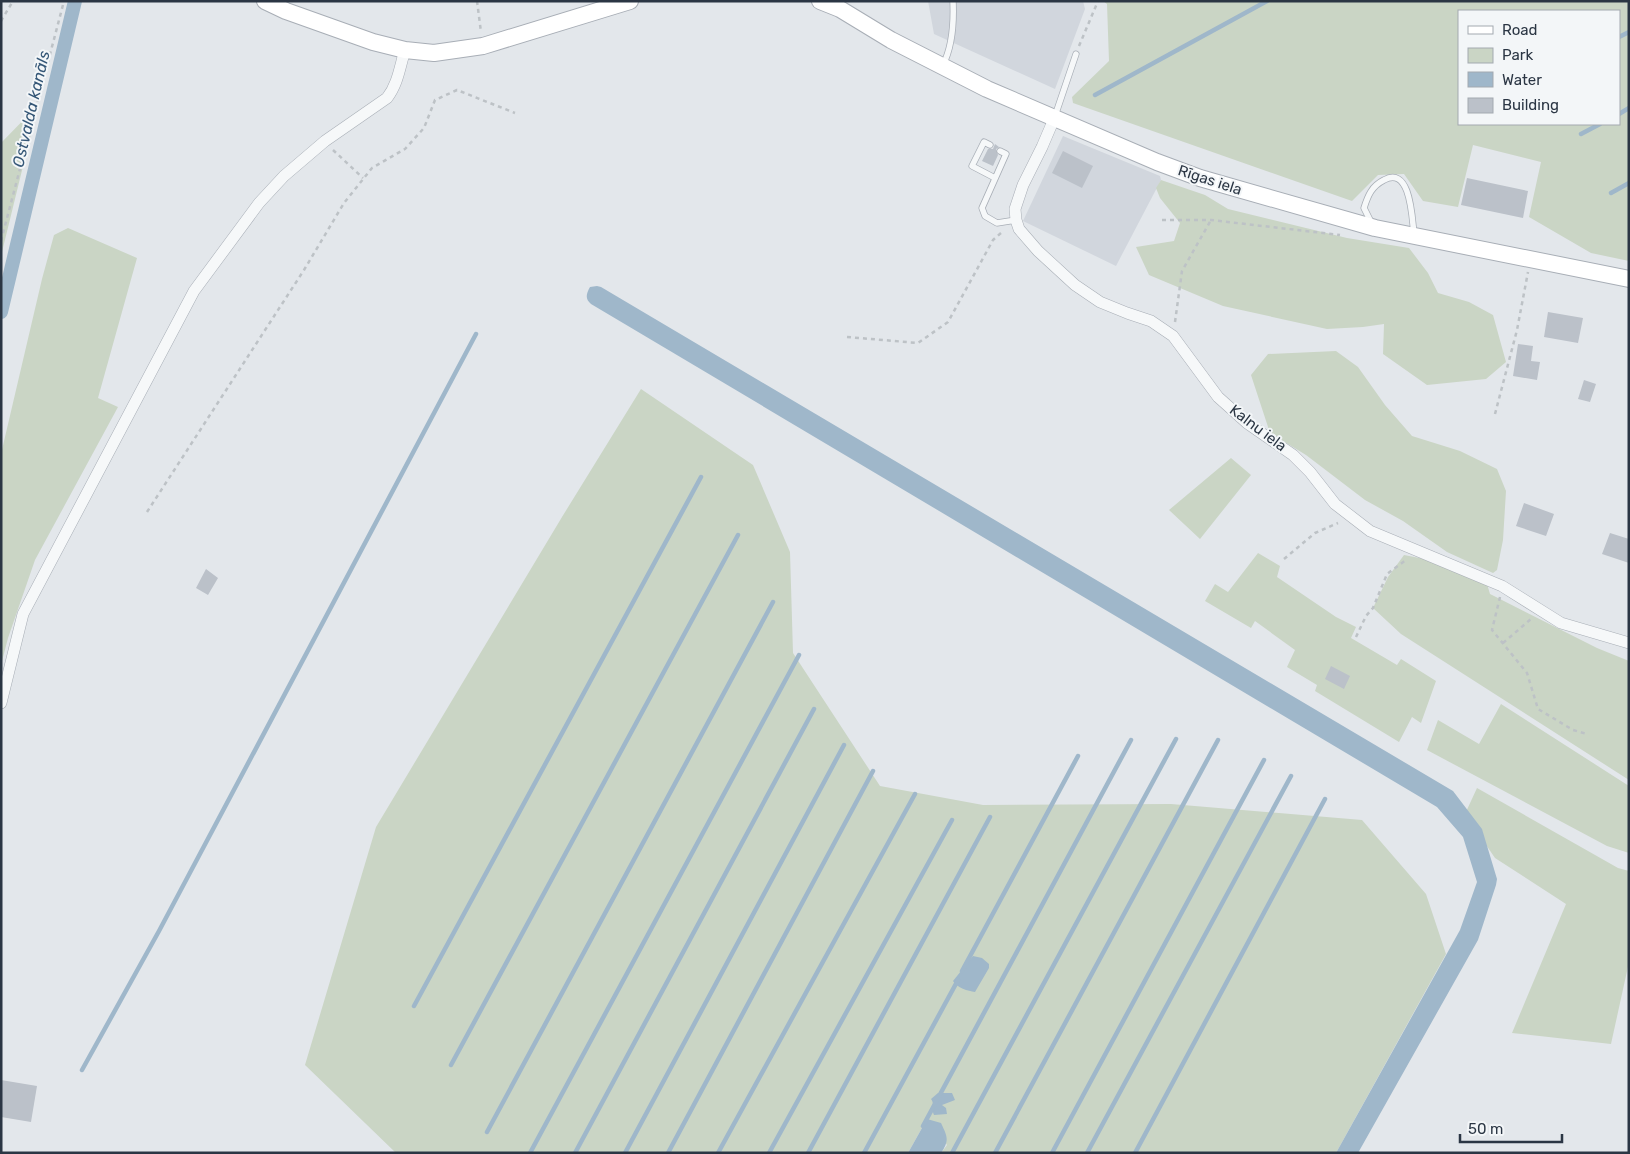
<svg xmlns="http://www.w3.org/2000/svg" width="1630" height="1154" viewBox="0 0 1630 1154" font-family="Rubik,sans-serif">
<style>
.built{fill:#d1d6dd}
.green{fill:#cad5c5;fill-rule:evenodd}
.water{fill:#9fb7ca}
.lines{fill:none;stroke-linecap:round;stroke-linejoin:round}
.stream{stroke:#9fb7ca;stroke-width:4.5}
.canal{stroke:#9fb7ca;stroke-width:14}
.building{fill:#bbc1c9}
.lane-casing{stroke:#a8aeb6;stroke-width:7}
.street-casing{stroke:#a8aeb6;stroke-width:12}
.secondary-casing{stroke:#a8aeb6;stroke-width:18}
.path{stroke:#bdc2c6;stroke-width:2.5;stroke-dasharray:4 4;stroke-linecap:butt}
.lane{stroke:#f6f8f9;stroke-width:5.5}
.street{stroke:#f6f8f9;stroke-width:11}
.secondary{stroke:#fff;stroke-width:16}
.labels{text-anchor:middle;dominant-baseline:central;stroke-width:4;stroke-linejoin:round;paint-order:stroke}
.street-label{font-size:15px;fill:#2b3644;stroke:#f3f6f8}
.water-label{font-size:16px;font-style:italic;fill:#355777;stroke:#f3f6f8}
</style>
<rect width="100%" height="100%" fill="#e3e7eb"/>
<path class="built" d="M928 1H1083L1085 9 1055 89 934 34Z
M1063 136 1160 176 1161 180 1116 266 1023 221Z"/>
<path class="green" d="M1103 1H1629V261L1591 253 1529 217 1541 162 1473 145 1458 207 1423 201 1404 174 1378 175 1352 201 1073 103 1072 97 1109 61 1107 4ZM1619 11V124H1459V11Z
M38 105 1 256V143Z
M1161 180 1205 195 1228 209 1347 238 1409 248 1428 273 1438 293 1469 302 1493 315 1506 362 1486 379 1427 385 1383 354 1384 324 1363 327 1327 329 1223 306 1149 275 1136 247 1174 241 1180 223 1160 198 1156 188Z
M68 228 137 258 98 398 118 407 35 560 8 638 1 665V454L42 279 54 235Z
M1336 351 1358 367 1385 405 1412 436 1460 451 1497 469 1506 491 1503 540 1497 570 1493 573 1447 552 1403 521 1365 500 1306 455 1270 433 1251 375 1268 354Z
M641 389 753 465 790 552 793 653 880 786 983 805 1171 804 1362 820 1426 894 1446 954 1336 1153H941L947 1145 927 1119 908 1153H396L305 1065 376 827 562 517Z
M1231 458 1251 475 1200 539 1169 510Z
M1258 553 1280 566 1277 577 1336 617 1356 627 1351 638 1397 665 1401 659 1436 681 1421 723 1412 717 1399 742 1315 691 1317 685 1287 667 1295 650 1255 621 1251 628 1205 601 1215 584 1228 592Z
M1404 555 1440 562 1487 584 1490 594 1496 597 1597 648 1629 661V780L1401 634 1373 608 1388 577Z
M1501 704 1629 786V853L1607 846 1427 750 1438 720 1479 744Z
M1477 788 1618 868 1629 871V962L1611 1044 1512 1033 1566 904 1495 858 1465 814Z"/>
<path class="water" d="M597 286 601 287 1453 791 1482 829 1497 879 1496 885 1478 940 1358 1153H1336L1460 930 1477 882 1463 837 1437 807 591 304C585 299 586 294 590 287Z
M973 956 982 958 989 964V968L975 992C968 991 957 988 953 981Z
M938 1093H952L955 1100 942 1105 946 1108 947 1114 934 1115C931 1109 935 1104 931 1099Z
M927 1119 941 1123C947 1136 950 1140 941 1153H908Z"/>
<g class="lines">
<path class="stream" d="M1619 37 1629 32
M1095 95 1267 1
M1619 114 1629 108
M1581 134 1600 124
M1611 193 1629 183
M962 971 1078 756
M414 1006 701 477
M451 1065 738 535
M82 1070 159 931 476 334
M923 1126 1131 740
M487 1132 773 602
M530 1153 799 655
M575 1153 814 709
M625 1153 844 745
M668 1153 873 771
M718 1153 915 794
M769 1153 952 820
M808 1153 990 817
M864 1153 958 980
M952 1153 1176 739
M995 1153 1218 740
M1052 1153 1264 760
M1087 1153 1291 776
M1135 1153 1325 799"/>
<path class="canal" d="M1 312 75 1"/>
</g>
<path class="building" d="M995 144 999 147 996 149 998 155 993 166 982 161 988 149H993Z
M1063 151 1093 166 1082 188 1052 173Z
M1467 178 1528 191 1523 218 1461 205Z
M1548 312 1583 318 1578 343 1544 337Z
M1518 344 1533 346 1531 361 1540 362 1537 380 1513 376Z
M1584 380 1596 384 1590 402 1578 399Z
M1524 503 1554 514 1546 536 1516 526Z
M1610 533 1629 539V563L1602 554Z
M206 569 218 578 208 595 196 588Z
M1331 666 1350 676 1344 689 1325 679Z
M1 1080 37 1086 31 1122 1 1117Z"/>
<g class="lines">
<defs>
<path id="lane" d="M943 65C953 45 954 23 953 1
M1055 116 1076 54
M990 145 984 142 972 166 995 178
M1000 151 1006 154 982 208 985 216 997 223 1016 220
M1372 224 1364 208C1368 195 1372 186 1384 180 1411 165 1412 219 1414 234"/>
<path id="street" d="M1054 119 1042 147 1023 185 1015 209 1016 220 1019 229 1038 251 1075 285 1100 302 1127 313 1151 321 1173 336 1218 397 1247 423 1293 455 1310 472 1335 504 1370 531 1502 586 1561 623 1629 643
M1 703 23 614 194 291 259 203 284 176 325 141 387 98C398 84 400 66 405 50"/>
<path id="secondary" d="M265 1 286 11 373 42 405 50 434 53 483 46 630 1
M820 1 840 9 891 40 987 89 1157 162 1200 178 1375 228 1629 279"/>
</defs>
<use href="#lane" class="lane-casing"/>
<use href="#street" class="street-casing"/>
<use href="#secondary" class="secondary-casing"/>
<path class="path" d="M477 1 481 32
M1 21 13 1
M1079 46 1098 1
M333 150 363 178
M1162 220H1211L1340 235
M1 241 64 1
M1175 322 1182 271 1211 220
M847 337 918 343 948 322 993 240 1001 233
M1495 414 1517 330 1528 272
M147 512 304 270 344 203 372 168 405 149 424 128 435 100 457 90 515 113
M1284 559 1315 533 1338 523
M1500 597 1492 630 1527 673 1538 709 1573 730 1587 734
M1356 637 1366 616 1373 608 1387 574 1406 560
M1503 643 1531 619"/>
<use href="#lane" class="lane"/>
<use href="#street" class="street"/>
<use href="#secondary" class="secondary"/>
</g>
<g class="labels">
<g class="street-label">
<text transform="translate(1210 180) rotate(18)">Rīgas iela</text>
<text transform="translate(1258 428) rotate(37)">Kalnu iela</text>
</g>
<g class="water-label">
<text transform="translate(31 109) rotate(-77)">Ostvalda kanāls</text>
</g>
</g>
<rect width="1630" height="1154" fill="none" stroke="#2b3644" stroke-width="5"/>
<rect x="1458" y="10" width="162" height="115" fill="#f3f6f8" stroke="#a3a9b0"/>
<rect x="1468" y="26" width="25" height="8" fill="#ffffff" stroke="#a3a9b0"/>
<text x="1502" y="35" font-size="15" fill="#2b3644">Road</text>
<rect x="1468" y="48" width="25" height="15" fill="#cad5c5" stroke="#a3a9b0"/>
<text x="1502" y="60" font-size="15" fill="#2b3644">Park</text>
<rect x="1468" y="72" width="25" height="15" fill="#9fb7ca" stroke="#a3a9b0"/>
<text x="1502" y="85" font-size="15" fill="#2b3644">Water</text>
<rect x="1468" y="98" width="25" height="15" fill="#bbc1c9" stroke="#a3a9b0"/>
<text x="1502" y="110" font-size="15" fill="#2b3644">Building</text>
<path d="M1460 1134v8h102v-8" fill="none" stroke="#2b3644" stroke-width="2.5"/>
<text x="1468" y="1134" font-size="15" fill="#2b3644" stroke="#f3f6f8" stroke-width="4" paint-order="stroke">50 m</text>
</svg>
